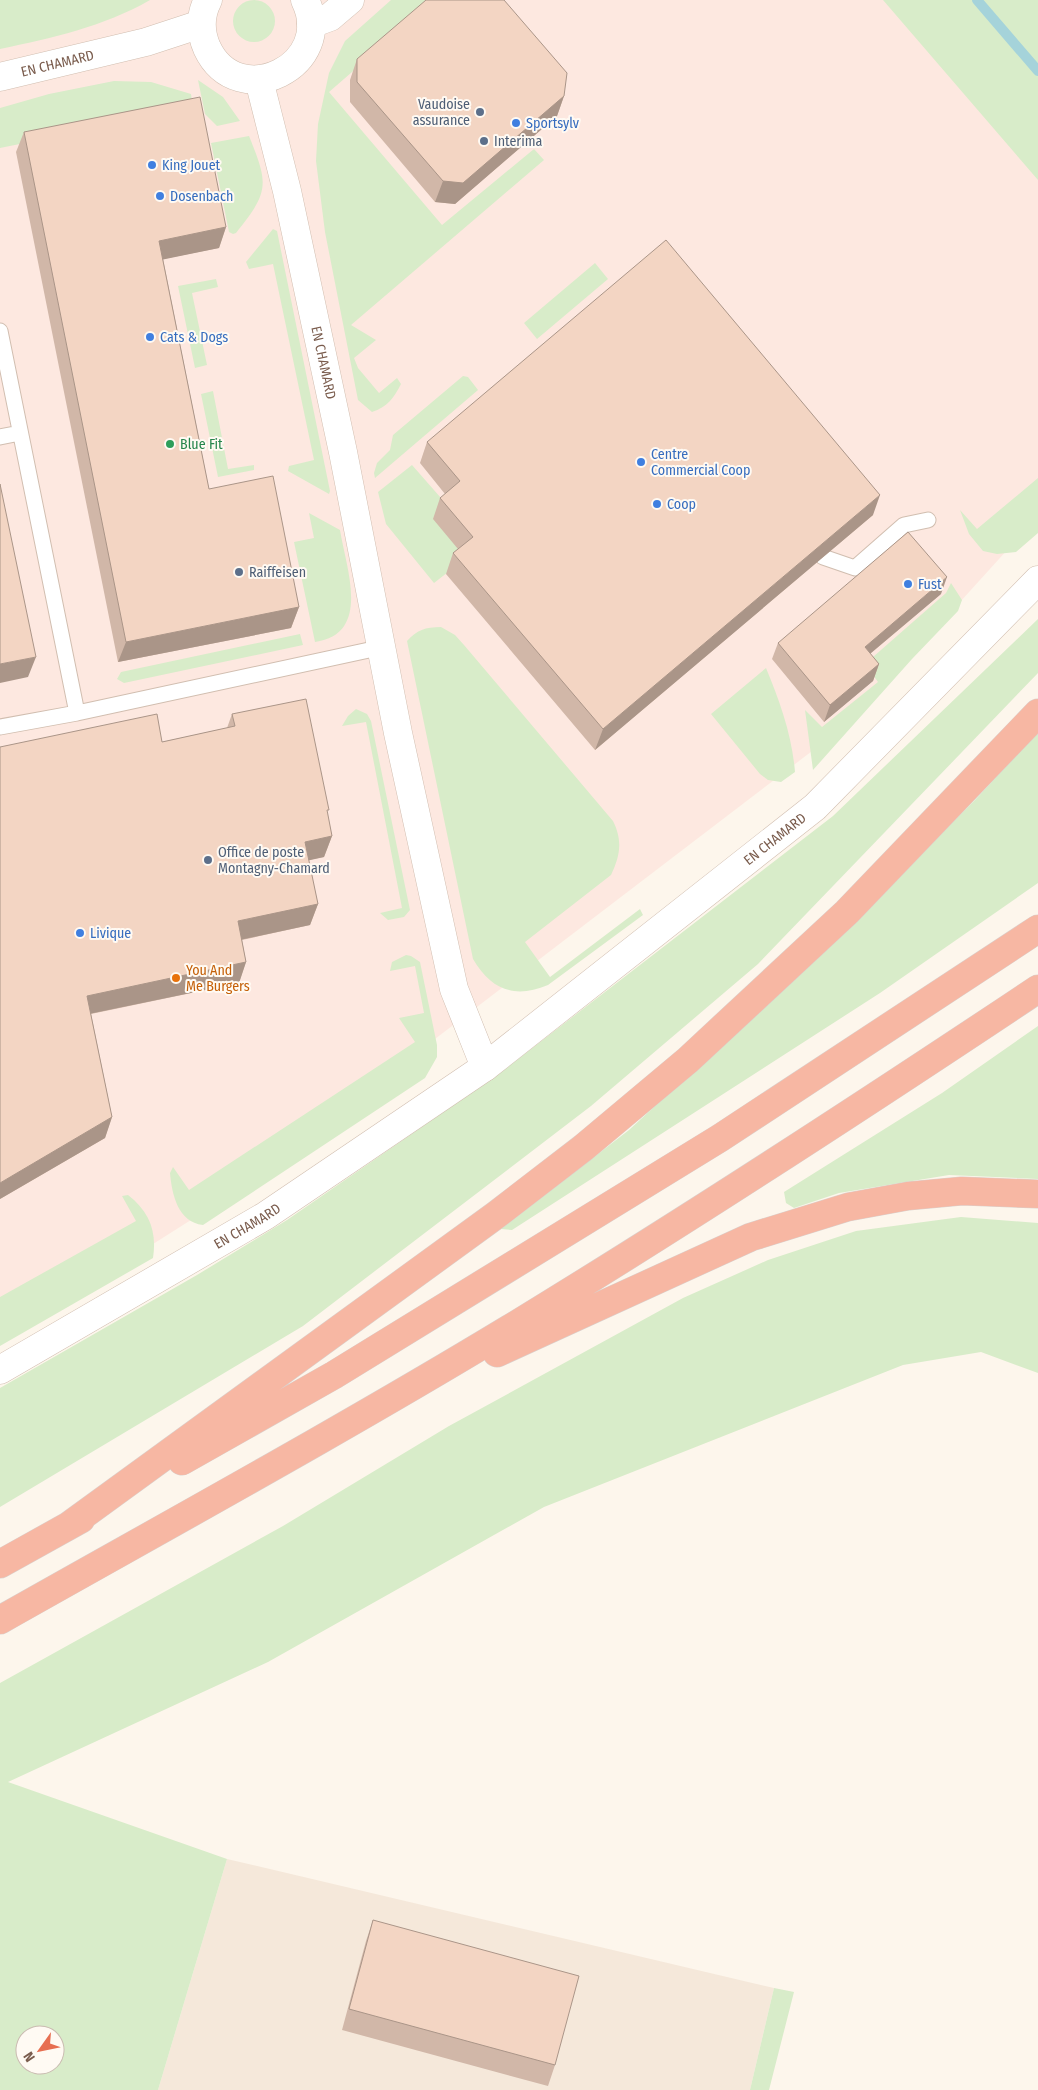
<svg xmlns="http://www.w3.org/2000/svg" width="1038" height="2090" viewBox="0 0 1038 2090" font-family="'Fira Sans Condensed',sans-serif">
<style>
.residential{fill:#f5e8da}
.commercial{fill:#fde8e0}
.green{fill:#d8ecc9;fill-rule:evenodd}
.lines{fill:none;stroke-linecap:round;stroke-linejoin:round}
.stream{stroke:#a5d3da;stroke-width:10}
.service-casing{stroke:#d1beb0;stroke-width:17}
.minor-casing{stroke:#d1beb0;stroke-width:29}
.motorway-casing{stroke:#dad1cd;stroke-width:29}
.service{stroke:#fff;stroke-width:15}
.minor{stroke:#fff;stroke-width:28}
.motorway{stroke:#f7b7a3;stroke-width:28}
.wall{fill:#d1b7a8}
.shaded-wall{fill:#aa9588}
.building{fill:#f3d5c3;stroke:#aa9588}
.service-dot{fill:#5c6f8a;stroke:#fffaf3;stroke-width:2}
.shop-dot{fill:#3f7fe0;stroke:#fffaf3;stroke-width:2}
.leisure-dot{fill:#2e9e5b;stroke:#fffaf3;stroke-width:2}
.food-dot{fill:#e8710a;stroke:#fffaf3;stroke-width:2}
.labels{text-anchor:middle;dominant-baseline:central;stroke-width:4;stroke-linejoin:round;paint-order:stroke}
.street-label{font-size:14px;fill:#7a5c4d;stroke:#fffaf3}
.service-label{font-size:14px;fill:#4e5e75;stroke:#fffaf3;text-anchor:start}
.shop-label{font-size:14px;fill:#366cbe;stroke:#fffaf3;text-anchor:start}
.leisure-label{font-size:14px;fill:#27864d;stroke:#fffaf3;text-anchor:start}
.food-label{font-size:14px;fill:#c56008;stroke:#fffaf3;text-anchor:start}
</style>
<rect width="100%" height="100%" fill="#fdf6ec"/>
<path class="residential" d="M227 1859 774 1988 750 2090H158Z"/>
<path class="commercial" d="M0 0H1038V516L854 719 232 1194 0 1341Z"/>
<path class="green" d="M0 0H150C103 27 52 38 0 49Z
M391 0H435L329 92 442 225 534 149 544 160 351 325 376 340 354 358 358 368 379 393 397 378 401 384C394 398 387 407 372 412L358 400 325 232 316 161 318 124 329 73 345 41Z
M883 0H1038V180Z
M233 21a21 21 0 1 1 42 0a21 21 0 1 1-42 0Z
M198 80 223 97 240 121 217 126 205 114Z
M114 81 151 82 191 94 193 109 0 148V108L49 94Z
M249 136C269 185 269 192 236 233L233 234 229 232 211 143Z
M273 229 277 231 330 491 329 494 288 471 289 466 314 460 273 264 249 269 246 262Z
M595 263 608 279 537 339 524 323Z
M216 279 218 287 192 293 207 365 195 368 178 286Z
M463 376 468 377 478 390 375 478 374 473 377 463 390 450 393 435Z
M213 391 228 469 254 465V470L218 477 201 394Z
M412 465 448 506 466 558 434 583 386 524 378 492Z
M1038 478V533L1016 552 997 554 983 551 969 534 960 510 977 529Z
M309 513 340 530C346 568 372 634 315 642L294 542 314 538Z
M951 583 962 600 958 611 912 659 813 770 805 710 822 727 878 682 865 664 946 593Z
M1038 619V673L758 964 591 1106 303 1326 0 1507V1388L197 1275 287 1220 500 1073 833 816Z
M441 627 455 635 464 645 613 821C623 841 620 856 611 875L525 942 550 977 640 909 643 915 548 985C515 999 491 990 473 959L407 641C417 630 425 627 441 627Z
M300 634 303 645 124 683 117 679 121 672Z
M766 668C780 702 792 735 795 772L781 782 768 780 760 774 711 714Z
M356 709 367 714 371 721 410 910 404 917 388 920 380 913 402 908 366 722 342 726 348 716Z
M1038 732V883L880 993 512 1230 501 1229 629 1130 791 981 974 801Z
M406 955 411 956 420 962 437 1045V1057L425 1078 203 1225C178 1222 172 1195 170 1173L173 1167 189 1190 415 1042 399 1018 424 1013 415 966 390 971 392 962Z
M1038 1026V1179L949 1175 839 1193 794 1208 786 1203 784 1192 942 1093Z
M128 1195C150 1212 157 1232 153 1258L0 1346V1297L136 1221 122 1196Z
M961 1217 1038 1223V1373L981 1352 903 1365 544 1507 268 1662 8 1782 227 1859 158 2090H0V1683L283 1526 449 1426 683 1298 768 1260 856 1231ZM25 2035H55V2065H25Z
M774 1988 794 1992 769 2090H750Z"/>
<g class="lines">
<path class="stream" d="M977 0 1038 71"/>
<defs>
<path id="service" d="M0 331 77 713
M0 437 20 433
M823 557 855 568 904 525 928 520
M0 727 77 713 383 647"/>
<g id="minor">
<path d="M208 0C200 15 200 32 207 48 238 114 337 65 305 0"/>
<path d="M311 24 330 17 350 0"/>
<path id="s1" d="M0 77 146 42 201 24"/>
<path id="s2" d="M259 80 287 191 343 452 398 733 454 989 485 1067"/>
<path id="s3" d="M0 1370 265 1216 485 1067 815 807 1038 580"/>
</g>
<path id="motorway" d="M497 1353 751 1237 848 1207 908 1196 962 1191 1038 1194
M182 1461 334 1375 720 1138 1038 929
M67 1527 496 1215 583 1148 688 1060 847 912 1038 713
M0 1564 81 1519
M0 1620C170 1524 342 1430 509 1329 688 1220 864 1105 1038 989"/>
</defs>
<use href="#service" class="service-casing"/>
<use href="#minor" class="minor-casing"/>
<use href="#motorway" class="motorway-casing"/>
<use href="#service" class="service"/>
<use href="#minor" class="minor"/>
<use href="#motorway" class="motorway"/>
</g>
<path class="wall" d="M357 59 564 96 557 116 455 204 435 202 350 102V80Z
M24 132 226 227 219 248 163 259 209 489 299 607 291 628 118 662 16 152Z
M427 442 873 515 595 750 446 574 453 553 458 549 433 519 440 498 445 494 420 463Z
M941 594 870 654 879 664 873 681 824 722 772 659 778 643Z
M232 714 327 814 332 836 324 857 308 860 318 904 310 925 242 940 246 962 239 983 91 1014 112 1117 105 1138 0 1199 162 742 227 728Z
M373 1920 555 2065 548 2086 342 2030 366 1941Z"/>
<path class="shaded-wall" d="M564 96 557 116 455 204 435 202 443 181Z
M226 227 219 248 151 262 159 241Z
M880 495 873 515 595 750 603 729Z
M947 577 941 594 859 663 865 647Z
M299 607 291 628 118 662 126 642Z
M36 657 28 677 0 683V664Z
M879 664 873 681 824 722 830 705Z
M332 836 324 857 297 863 305 842Z
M318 904 310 925 230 942 238 921Z
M246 962 239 983 79 1016 87 996Z
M112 1117 105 1138 0 1199V1183Z"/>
<path class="building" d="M426 0H504L567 73 564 96 463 183 443 181 357 82V59Z
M200 97 226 227 159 241 209 489 273 476 299 607 126 642 24 132Z
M666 240 880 495 603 729 453 553 473 537 440 498 460 481 427 442Z
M0 484 36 657 0 664Z
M908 532 947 577 865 647 879 664 830 705 778 643Z
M306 699 329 810H327L332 836 305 842 318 904 238 921 246 962 87 996 112 1117 0 1183V747L157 714 162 742 235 726 232 714Z
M373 1920 579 1976 555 2065 349 2009Z"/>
<g class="service-dot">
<circle cx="480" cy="112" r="5"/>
<circle cx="484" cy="141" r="5"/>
<circle cx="239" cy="572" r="5"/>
<circle cx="208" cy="860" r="5"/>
</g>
<g class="shop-dot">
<circle cx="516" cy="123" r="5"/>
<circle cx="152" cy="165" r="5"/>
<circle cx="160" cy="196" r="5"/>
<circle cx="150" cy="337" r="5"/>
<circle cx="641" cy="462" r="5"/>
<circle cx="657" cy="504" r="5"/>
<circle cx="908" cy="584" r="5"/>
<circle cx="80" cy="933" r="5"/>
</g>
<circle class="leisure-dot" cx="170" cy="444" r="5"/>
<circle class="food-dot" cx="176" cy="978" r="5"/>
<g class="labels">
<g class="street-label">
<text stroke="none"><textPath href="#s1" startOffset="59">EN CHAMARD</textPath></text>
<text stroke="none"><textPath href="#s2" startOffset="290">EN CHAMARD</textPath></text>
<text stroke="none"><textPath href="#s3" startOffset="941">EN CHAMARD</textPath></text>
<text stroke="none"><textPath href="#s3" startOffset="286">EN CHAMARD</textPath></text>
</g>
<g class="service-label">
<text x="470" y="104" text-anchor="end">Vaudoise<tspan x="470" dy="16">assurance</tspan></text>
<text x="494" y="141">Interima</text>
<text x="249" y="572">Raiffeisen</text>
<text x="218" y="852">Office de poste<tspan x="218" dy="16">Montagny-Chamard</tspan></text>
</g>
<g class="shop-label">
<text x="526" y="123">Sportsylv</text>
<text x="162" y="165">King Jouet</text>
<text x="170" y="196">Dosenbach</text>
<text x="160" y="337">Cats &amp; Dogs</text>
<text x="651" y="454">Centre<tspan x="651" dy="16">Commercial Coop</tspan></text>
<text x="667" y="504">Coop</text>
<text x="918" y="584">Fust</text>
<text x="90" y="933">Livique</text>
</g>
<g class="leisure-label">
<text x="180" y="444">Blue Fit</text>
</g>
<g class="food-label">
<text x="186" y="970">You And<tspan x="186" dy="16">Me Burgers</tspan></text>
</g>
</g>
<g transform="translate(40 2050) rotate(237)"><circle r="24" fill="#fffaf3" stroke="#cabbb1"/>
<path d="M0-4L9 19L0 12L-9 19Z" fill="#e76f51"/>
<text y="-8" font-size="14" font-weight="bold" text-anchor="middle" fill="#7a5c4d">N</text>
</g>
</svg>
